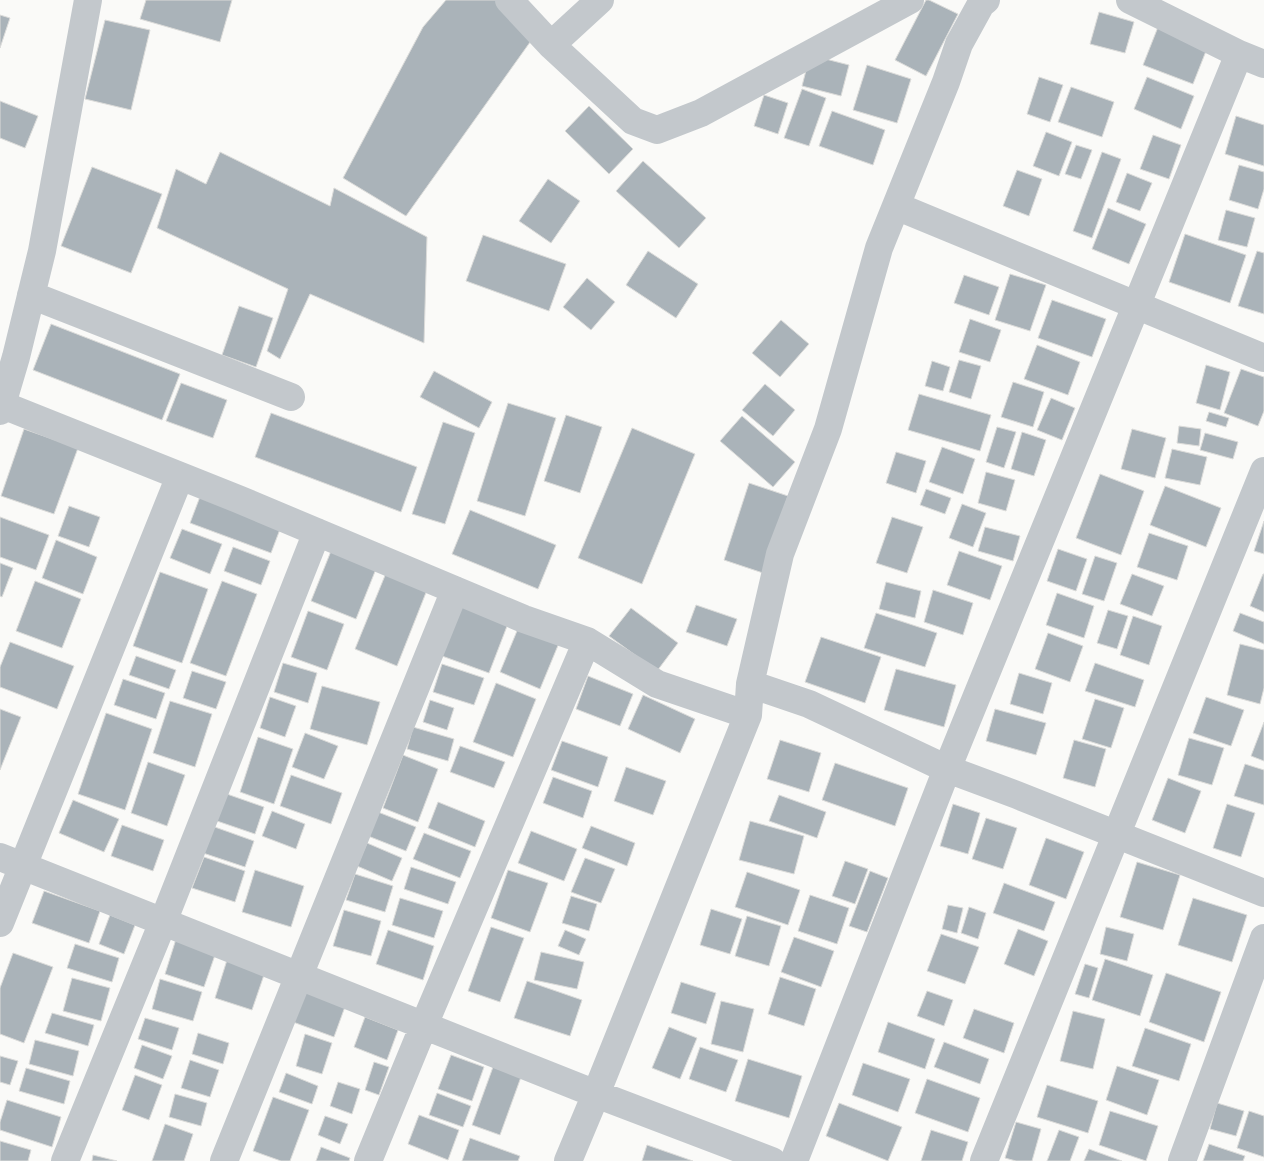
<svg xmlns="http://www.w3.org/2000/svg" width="1264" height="1161" viewBox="0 0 1264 1161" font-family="'Golos Text',sans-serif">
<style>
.building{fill:#aab3b9;stroke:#dcdcda}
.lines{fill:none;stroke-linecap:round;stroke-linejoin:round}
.street{stroke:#c3c8cc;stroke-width:28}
</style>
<rect width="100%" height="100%" fill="#fafaf8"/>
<path class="building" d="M146 0H232L220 42 140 19Z
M446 0H496L533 38 406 216 343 178 423 27Z
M926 0H929L958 14 926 76 895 60Z
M1099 12 1134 22 1125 53 1090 44Z
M0 15 10 18 0 48Z
M105 20 150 30 131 110 85 99Z
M1158 27 1208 46 1193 84 1143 65Z
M810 55 849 65 841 96 802 86Z
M867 65 911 79 897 123 853 110Z
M1039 77 1063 85 1050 122 1027 114Z
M1147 77 1194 96 1181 129 1134 109Z
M1071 87 1114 102 1102 137 1058 122Z
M802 89 826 98 809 146 784 138Z
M764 95 788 103 778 134 754 126Z
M0 101 38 116 25 148 0 138Z
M589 106 633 149 609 174 565 131Z
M832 111 885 130 873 165 819 146Z
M1236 116 1264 125V166L1225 154Z
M1046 132 1072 142 1059 176 1033 166Z
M1153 135 1181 145 1169 179 1140 169Z
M1076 145 1092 150 1081 179 1065 174Z
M220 152 330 206 334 188 427 237 424 343 310 294 280 359 267 351 288 289 157 228 176 169 206 184Z
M1102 152 1121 159 1092 238 1073 231Z
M643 161 706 218 679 248 616 191Z
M1239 165 1264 172V189L1258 209 1229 200Z
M92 167 162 194 131 273 61 246Z
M1017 170 1042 179 1029 216 1003 206Z
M1127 173 1152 183 1140 211 1116 202Z
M548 179 580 201 551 243 519 221Z
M1108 208 1146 224 1129 264 1092 249Z
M1226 210 1255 218 1247 247 1218 240Z
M1185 234 1246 255 1230 303 1169 282Z
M483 235 566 264 549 311 466 281Z
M648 251 698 284 676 318 626 285Z
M1257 251 1264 253V314L1238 306Z
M1010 274 1046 285 1030 331 995 320Z
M964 275 999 287 989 315 954 303Z
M587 278 615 302 591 330 563 307Z
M1052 300 1106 319 1092 357 1038 338Z
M239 306 273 318 256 367 222 355Z
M970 319 1001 330 990 362 959 352Z
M781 320 809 344 780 377 752 353Z
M51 324 180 374 162 420 33 370Z
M1037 345 1080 362 1068 395 1024 379Z
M959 360 981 366 971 399 949 392Z
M932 361 950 367 943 391 925 386Z
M1206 365 1230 372 1220 410 1196 403Z
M1241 369 1264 377V411L1258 426 1224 413Z
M434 371 492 402 479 428 420 397Z
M1013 382 1044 392 1033 427 1001 417Z
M181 383 227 400 213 438 166 421Z
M765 384 795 410 773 436 742 410Z
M919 394 991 415 980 451 908 430Z
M1051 398 1075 408 1062 440 1037 430Z
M508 403 556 418 525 516 477 501Z
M1209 412 1229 418 1226 427 1206 421Z
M271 413 417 467 401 512 255 457Z
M566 415 602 427 580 493 544 481Z
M742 416 795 462 773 487 720 441Z
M443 422 475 433 445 524 412 514Z
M1179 426 1201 429 1199 446 1177 443Z
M997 427 1016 432 1004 468 986 462Z
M632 428 695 454 642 584 578 558Z
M24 429 78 448 54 514 1 496Z
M1132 429 1166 438 1155 478 1121 469Z
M1022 432 1046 440 1034 476 1011 469Z
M1205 433 1238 442 1233 459 1200 450Z
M942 447 975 459 963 494 929 482Z
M1172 449 1207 457 1200 485 1165 478Z
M896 452 926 461 916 493 886 483Z
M986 472 1015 480 1006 511 978 503Z
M1100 474 1144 491 1121 555 1076 538Z
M749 483 788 496 763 573 724 560Z
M1165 486 1221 508 1206 547 1150 525Z
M926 489 951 498 945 514 920 505Z
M201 494 282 524 271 553 190 523Z
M962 504 986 513 973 547 949 538Z
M69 506 100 517 89 547 58 536Z
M470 510 556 545 538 589 452 554Z
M0 517 49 535 36 570 0 557Z
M892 517 923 527 907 573 876 563Z
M1264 521V554L1254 551Z
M985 527 1020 536 1013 561 978 551Z
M182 529 222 544 210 574 170 558Z
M1149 533 1188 546 1177 580 1137 567Z
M56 540 97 557 83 594 42 578Z
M333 546 378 564 356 619 311 601Z
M233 547 270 561 261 585 224 571Z
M1058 549 1087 559 1076 591 1047 581Z
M959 551 1002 566 990 600 947 585Z
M1095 556 1117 563 1104 601 1082 594Z
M0 563 13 568 2 597 0 596Z
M160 572 208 589 182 663 133 646Z
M386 573 427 590 397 666 355 649Z
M1132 574 1164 586 1152 616 1120 604Z
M1263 574H1264V612L1250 606Z
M35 581 81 599 62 648 16 631Z
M222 581 257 594 226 676 190 663Z
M886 582 921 591 915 618 879 609Z
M933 590 973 603 963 635 924 622Z
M1057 593 1094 606 1084 638 1046 625Z
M462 604 509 621 489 673 442 656Z
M696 605 737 619 727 646 686 632Z
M631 608 678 643 657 671 609 636Z
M1108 610 1128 616 1117 649 1097 643Z
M308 611 344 624 327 670 291 657Z
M876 613 937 633 925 667 864 648Z
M1240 613 1264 622V644L1233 631Z
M1133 616 1162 626 1149 665 1120 655Z
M519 626 559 643 540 689 500 672Z
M1048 633 1083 646 1070 682 1035 669Z
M821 637 881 657 865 703 805 682Z
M10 642 74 666 57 709 0 687V667Z
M1240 644 1264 650V688L1260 704 1227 695Z
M136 656 176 670 169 689 129 675Z
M283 663 317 673 308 703 274 692Z
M1095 663 1144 680 1135 707 1085 691Z
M442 664 484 678 474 705 433 692Z
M896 669 956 685 944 727 884 710Z
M192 671 226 682 216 709 183 698Z
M1019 673 1052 683 1043 714 1010 704Z
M588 676 633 694 620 726 576 709Z
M123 679 165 693 156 719 114 705Z
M496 683 536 699 513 757 473 742Z
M322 686 380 702 367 745 310 729Z
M643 695 695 719 680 753 628 729Z
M270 697 296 706 285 737 260 728Z
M1206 697 1244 710 1231 746 1193 733Z
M1095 699 1124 708 1111 748 1082 739Z
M430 700 454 708 447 730 423 722Z
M170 701 212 714 195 767 153 753Z
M0 709 21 717 0 770Z
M995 709 1046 723 1036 755 986 741Z
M106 713 152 729 125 810 78 794Z
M1264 722V761L1251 756Z
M413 727 454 739 448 761 407 749Z
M305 733 338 746 324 779 292 767Z
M258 737 293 749 274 804 240 792Z
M1189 738 1224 748 1212 785 1178 775Z
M780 740 821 753 809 792 767 779Z
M1074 740 1106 749 1095 787 1063 778Z
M562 741 608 757 598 787 551 770Z
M460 746 505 762 494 788 450 772Z
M403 755 438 769 418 822 383 808Z
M148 762 185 775 167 826 131 813Z
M835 763 908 788 895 826 822 800Z
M1245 764 1264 770V805L1234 796Z
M626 767 666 781 653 815 614 801Z
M291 775 342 793 331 824 280 806Z
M553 777 592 791 583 818 543 803Z
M1168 778 1201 791 1185 833 1152 820Z
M224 793 264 807 255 834 214 820Z
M779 795 826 812 817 838 769 821Z
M73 800 119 819 104 852 59 833Z
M438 802 485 821 475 847 428 828Z
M953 804 980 813 968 854 940 846Z
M1227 804 1255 813 1241 857 1213 848Z
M272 811 305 824 296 849 262 836Z
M378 812 416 827 406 851 368 836Z
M986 818 1017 828 1003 869 972 859Z
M750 821 804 836 794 874 739 860Z
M122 825 164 840 153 871 111 856Z
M212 826 254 841 245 867 203 853Z
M591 826 635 843 627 866 582 848Z
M531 831 577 849 564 881 518 863Z
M424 833 471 851 460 878 413 859Z
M1046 838 1084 852 1066 899 1029 885Z
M367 843 402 858 392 881 357 866Z
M204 857 245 871 235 902 192 888Z
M585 858 615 869 601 903 571 892Z
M845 861 868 869 855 904 832 896Z
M1137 862 1180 875 1163 930 1120 917Z
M411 867 456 882 448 904 404 889Z
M255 870 304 886 291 927 242 912Z
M508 870 548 883 530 932 491 918Z
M870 871 888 878 867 932 849 926Z
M747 872 800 890 788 925 735 907Z
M355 874 393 886 385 912 346 900Z
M1004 883 1055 902 1044 931 993 913Z
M44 891 100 911 89 943 32 923Z
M810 895 849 908 837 944 798 931Z
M571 896 597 904 589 931 562 923Z
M400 898 443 911 434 938 392 925Z
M1193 898 1247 915 1232 962 1178 945Z
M948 905 963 908 957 933 942 929Z
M969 907 986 913 978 939 961 933Z
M711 909 742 919 730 954 700 945Z
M344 910 381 921 371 956 333 946Z
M110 915 135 925 124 954 99 944Z
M747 916 781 926 769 966 735 956Z
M491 927 524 938 500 1002 468 991Z
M1106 927 1134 934 1127 961 1100 954Z
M1018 929 1048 941 1034 976 1004 964Z
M388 930 434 946 423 980 376 964Z
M565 930 586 939 579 955 558 946Z
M941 934 979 947 965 984 927 971Z
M794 937 834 951 821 987 781 972Z
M176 939 216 952 204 987 165 974Z
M75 944 119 958 112 982 67 968Z
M541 952 584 962 577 989 534 980Z
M13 953 53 967 24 1043 0 1034V988Z
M1105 959 1153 975 1140 1016 1092 1000Z
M227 960 265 972 252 1010 215 998Z
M1085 964 1098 968 1089 998 1075 994Z
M1166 973 1221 992 1204 1042 1149 1022Z
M780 977 816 989 804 1026 768 1014Z
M72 978 110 988 101 1021 63 1011Z
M160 979 202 992 193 1021 152 1009Z
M527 981 582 1000 570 1036 514 1018Z
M681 982 716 993 706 1024 671 1013Z
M305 989 346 1004 334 1037 293 1022Z
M927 991 953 1000 944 1026 917 1016Z
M721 1001 754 1009 743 1052 711 1044Z
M974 1009 1014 1023 1004 1053 963 1038Z
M1073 1011 1105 1019 1093 1069 1060 1061Z
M52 1013 94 1025 88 1046 45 1033Z
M365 1017 398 1030 387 1060 354 1047Z
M145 1018 179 1028 172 1050 138 1039Z
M888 1022 935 1039 925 1069 878 1052Z
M669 1027 697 1038 680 1079 652 1068Z
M1145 1028 1191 1044 1179 1081 1132 1066Z
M198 1033 229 1043 223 1064 192 1054Z
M305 1034 332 1043 322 1074 296 1066Z
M35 1040 79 1051 73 1076 29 1064Z
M944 1042 989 1059 980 1084 934 1067Z
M142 1045 172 1056 163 1079 134 1068Z
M700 1047 738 1060 726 1092 689 1079Z
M451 1055 484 1067 472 1101 438 1089Z
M0 1056 18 1061 10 1085 0 1082Z
M748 1059 802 1076 789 1118 735 1101Z
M190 1060 219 1070 210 1097 181 1088Z
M374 1062 389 1067 379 1095 365 1090Z
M863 1063 910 1079 898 1112 852 1095Z
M1117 1066 1159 1080 1147 1115 1106 1100Z
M493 1067 521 1077 500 1135 472 1125Z
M26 1068 70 1081 64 1104 19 1091Z
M286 1073 318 1086 312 1104 279 1092Z
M135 1075 162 1085 149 1120 122 1110Z
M927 1079 980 1098 968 1132 915 1113Z
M338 1082 360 1089 352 1114 330 1106Z
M1047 1085 1098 1101 1088 1133 1037 1117Z
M437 1093 471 1106 463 1127 429 1115Z
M175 1094 207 1103 201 1126 169 1117Z
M273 1097 309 1110 290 1161H281L253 1151Z
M7 1100 61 1117 52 1147 0 1130V1122Z
M839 1103 902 1127 888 1161 826 1136Z
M1217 1103 1244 1111 1236 1136 1210 1129Z
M1110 1111 1158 1126 1146 1161 1099 1145Z
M1249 1111 1264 1116V1157L1237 1148Z
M419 1115 459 1130 448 1160 408 1144Z
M325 1116 348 1124 340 1144 318 1135Z
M1016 1122 1041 1129 1032 1161H1016L1005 1158Z
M165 1124 193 1134 184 1161H152Z
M931 1130 968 1142 962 1161H921Z
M1059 1130 1079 1137 1070 1161H1047Z
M470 1138 520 1156 518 1161H462Z
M0 1141 31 1150 28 1161H0Z
M1209 1144 1245 1156 1243 1161H1203Z
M647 1145 693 1161H642Z
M321 1147 350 1158 349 1161H316Z
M1089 1149 1122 1161H1084Z
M93 1155 117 1161H92Z"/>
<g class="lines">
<path class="street" d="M509 0 551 45 633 121 657 130 701 113 910 0
M1130 0 1239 54 1264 64
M551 45 600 0
M896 206 1264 358
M31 295 291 397
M0 404 238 499 524 619 587 641 657 684 748 715
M0 411 16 357 42 251 88 0
M750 684 809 704 947 769 1017 795 1264 893
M0 857 596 1094 772 1161
M0 923 180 476
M65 1161 163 922 317 532
M224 1161 455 590
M368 1161 424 1025 587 641
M568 1161 596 1094 748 715 750 684 780 554 828 429 879 248 946 82 959 44 981 4 986 0
M794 1161 947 769 1239 54
M984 1161 1264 471
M1182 1161 1264 938"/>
</g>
</svg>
